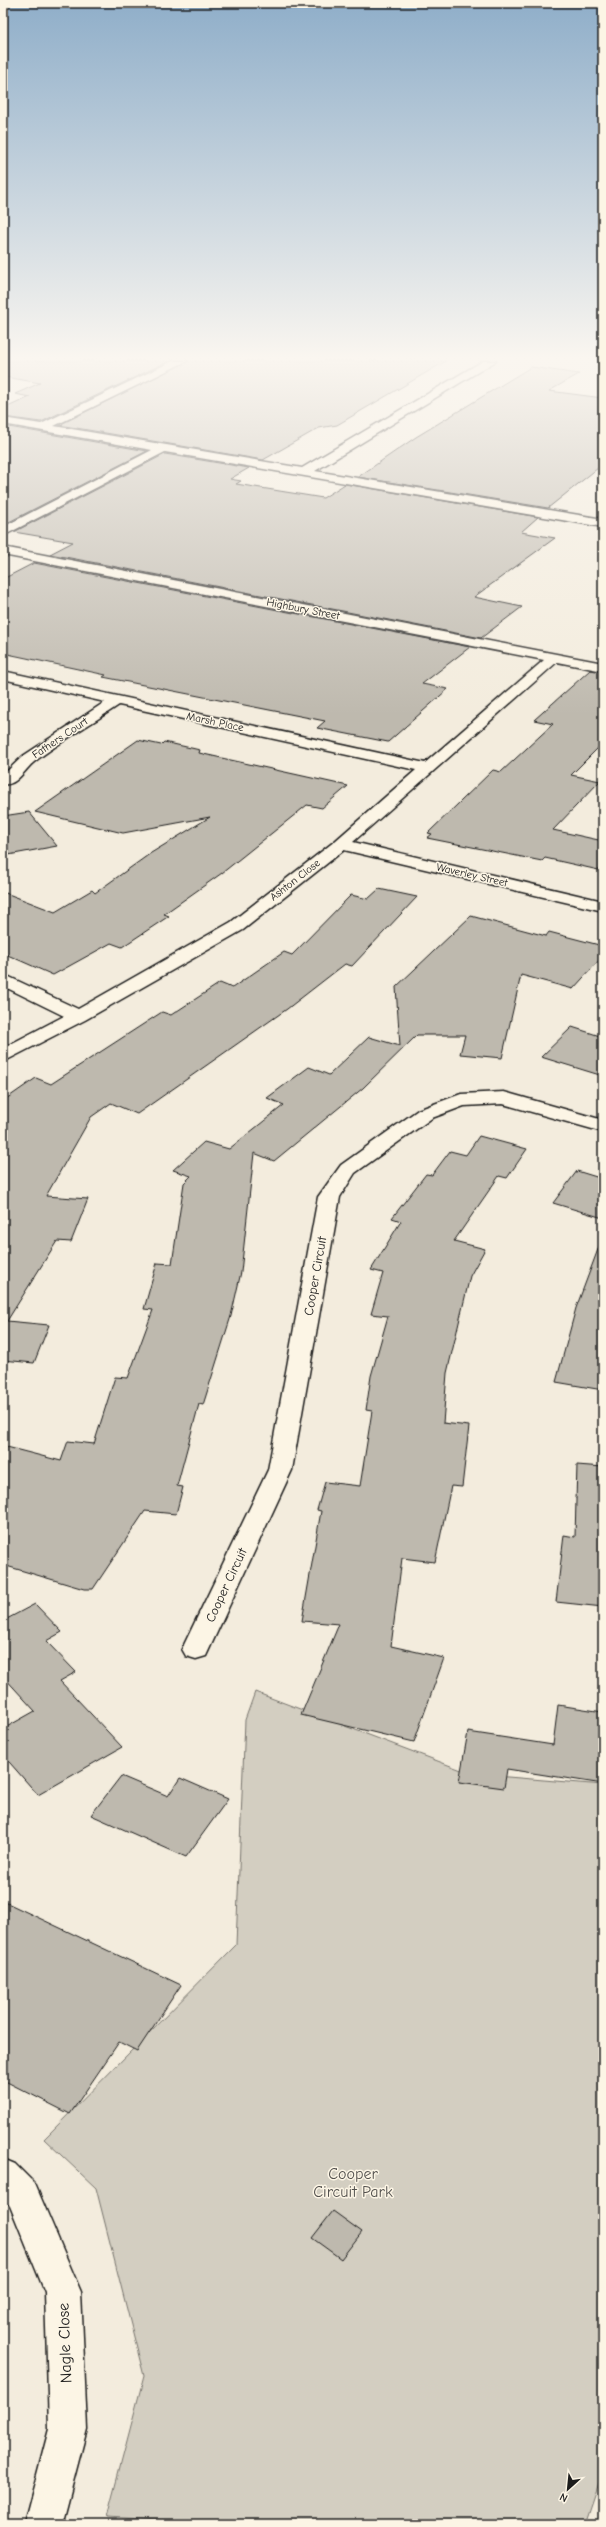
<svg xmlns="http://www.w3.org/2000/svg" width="606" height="2527" viewBox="0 0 606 2527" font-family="'Comic Neue',sans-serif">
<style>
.green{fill:#d3cec1;stroke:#78756e}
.building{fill:#beb9ae;stroke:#1c1c1c}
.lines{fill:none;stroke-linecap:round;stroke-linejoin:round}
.minor-casing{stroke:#1c1c1c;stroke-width:3}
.minor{fill:#fcf5e5;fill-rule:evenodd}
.labels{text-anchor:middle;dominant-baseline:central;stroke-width:3;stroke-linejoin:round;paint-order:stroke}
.far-street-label{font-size:11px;fill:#1c1c1c;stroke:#fcf5e5}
.street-label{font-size:13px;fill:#1c1c1c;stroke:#fcf5e5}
.near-park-label{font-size:16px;fill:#53514e;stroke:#fcf5e5}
.near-street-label{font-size:16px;fill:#1c1c1c;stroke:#fcf5e5}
</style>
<rect width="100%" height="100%" fill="#f3ecdd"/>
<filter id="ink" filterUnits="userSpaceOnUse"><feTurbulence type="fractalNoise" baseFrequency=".025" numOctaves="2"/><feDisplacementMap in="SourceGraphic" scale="8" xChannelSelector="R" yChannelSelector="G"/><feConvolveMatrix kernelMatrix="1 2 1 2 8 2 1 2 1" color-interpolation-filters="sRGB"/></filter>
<g filter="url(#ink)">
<path class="green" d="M255 1692 472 1774 603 1785V2471L585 2524H228L107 2517 144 2376 96 2188 44 2139 236 1945 245 1720Z"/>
<path class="building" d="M6 361H169L41 422 3 417V409L30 397 15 394 40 383 5 377Z
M188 361H446L337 425 319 428 263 460 59 425Z
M531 367 579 374 549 391 603 398V464L548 508 358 477 416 437Z
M3 426 147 451 3 525Z
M165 454 249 468 230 479 241 481 236 484 323 498 345 484 538 517 521 532 555 538 474 597 522 607 481 638 50 554 73 542 14 532Z
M34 563 470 647 422 684 448 689 388 742 317 728 325 721 103 677 106 675 3 653V579Z
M590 670 603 672V743L571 775 600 781 553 830 603 841V871L545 858 542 861 427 838 432 834 428 833 493 770 501 772 553 724 534 720Z
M138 740 161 745 164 742 200 750 199 753 348 786 322 808 307 805 222 873 164 914 169 916 122 947 111 943 53 975 3 953V892L55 912 92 890 95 893 151 853 210 817 123 833 35 812Z
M29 812 57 846 3 856V816Z
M379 889 417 897 352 966 345 964 287 1009 137 1114 111 1103 91 1117 46 1196 88 1199 71 1242 57 1241 7 1321 49 1325 34 1363 3 1360V1101L36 1078 51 1084 162 1012 171 1015 220 983 232 988 284 952 292 955 351 895 368 899Z
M471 916 546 936 549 932 603 946V956L573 989 521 975 502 1058 460 1054 465 1035H417L363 1088 274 1161 254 1153 241 1272 231 1316 203 1405 199 1404 177 1486 183 1487 176 1514 145 1511 93 1589H84L3 1565V1446L61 1461 68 1441 94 1444 115 1377 128 1378 153 1310 144 1309 157 1263 172 1264 184 1183 191 1176 173 1170 204 1142 229 1149 284 1105 267 1098 309 1067 329 1075 369 1037 400 1046 396 987Z
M572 1027 603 1037V1076L541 1057Z
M479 1136 527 1149 507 1178 499 1176 454 1241 485 1249 470 1276 447 1373 443 1423 469 1426 462 1487 451 1486 435 1562 402 1558 391 1646 444 1658 414 1742 301 1715 339 1624 302 1621 321 1511 317 1510 325 1482 360 1486 372 1411 366 1410 371 1376 388 1316 371 1314 383 1273 371 1270 401 1221 392 1218 426 1174 432 1175 450 1151 466 1155Z
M577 1171 603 1179V1218L553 1203Z
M600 1244 603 1245V1390L556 1382 576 1308Z
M577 1465 603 1467V1607L556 1602 564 1535 575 1537Z
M35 1604 62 1632 46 1641 76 1672 60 1681 122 1747 38 1795 3 1755V1729L35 1711 3 1676V1621Z
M558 1705 603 1712V1784L507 1769 504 1788 459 1782 468 1732 553 1745Z
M121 1776 168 1796 180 1778 228 1799 186 1857 91 1815Z
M3 1901 181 1985 137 2051 119 2042 70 2114 3 2080Z
M333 2211 362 2232 341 2259 312 2238Z"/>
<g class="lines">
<defs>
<path id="minor" d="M173 361H187L54 426 302 468 483 361H496L315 471 603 519V527L165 452 3 536V527L152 450 3 424V418L41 424Z
M3 547 603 663V671L557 662 353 842 603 901V911L344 850 243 930 85 1020 3 1062V1048L64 1016 3 986V974L78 1009 231 922 335 841 416 770 119 705C91 724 61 741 34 762 25 769 16 787 3 784V775L23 756 105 702 3 679V671L425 763 544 660 3 555Z
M504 1092 603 1120V1132L503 1104 464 1106 432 1118 355 1173 340 1197 292 1470 206 1656 196 1659 186 1656 182 1649 268 1470 318 1197 341 1165 418 1110 461 1094Z
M3 2159 15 2164 35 2184 81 2292 87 2429 62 2524H24L49 2429 45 2292 10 2206 3 2198Z"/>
</defs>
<use href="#minor" class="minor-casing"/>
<use href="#minor" class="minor"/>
</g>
</g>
<linearGradient id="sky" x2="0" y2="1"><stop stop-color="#8faec9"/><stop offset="0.5" stop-color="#faf6f0"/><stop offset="1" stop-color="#faf6f0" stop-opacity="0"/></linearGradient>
<rect width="606" height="715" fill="url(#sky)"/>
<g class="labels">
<g class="far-street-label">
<text transform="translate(303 609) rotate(11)">Highbury Street</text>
<text transform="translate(215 722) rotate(12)">Marsh Place</text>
<text transform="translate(60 738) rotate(-34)">Fathers Court</text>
<text transform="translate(472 875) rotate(13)">Waverley Street</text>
<text transform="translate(295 880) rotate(-38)">Ashton Close</text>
</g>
<g class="street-label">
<text transform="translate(315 1276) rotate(-80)">Cooper Circuit</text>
<text transform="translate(226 1585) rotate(-65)">Cooper Circuit</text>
</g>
<g class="near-park-label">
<text x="353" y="2174">Cooper<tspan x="353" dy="18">Circuit Park</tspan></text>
</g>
<g class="near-street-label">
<text transform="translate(65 2343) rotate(-92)">Nagle Close</text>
</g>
</g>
<rect width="606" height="2527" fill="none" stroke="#fcf5e5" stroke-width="16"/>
<rect x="8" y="8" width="590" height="2511" fill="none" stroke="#1c1c1c" stroke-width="1.5" filter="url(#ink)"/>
<g transform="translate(568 2489) rotate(207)" stroke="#fcf5e5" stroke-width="3" paint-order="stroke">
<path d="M0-3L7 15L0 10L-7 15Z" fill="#1c1c1c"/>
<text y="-6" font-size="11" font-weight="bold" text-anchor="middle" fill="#1c1c1c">N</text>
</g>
</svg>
